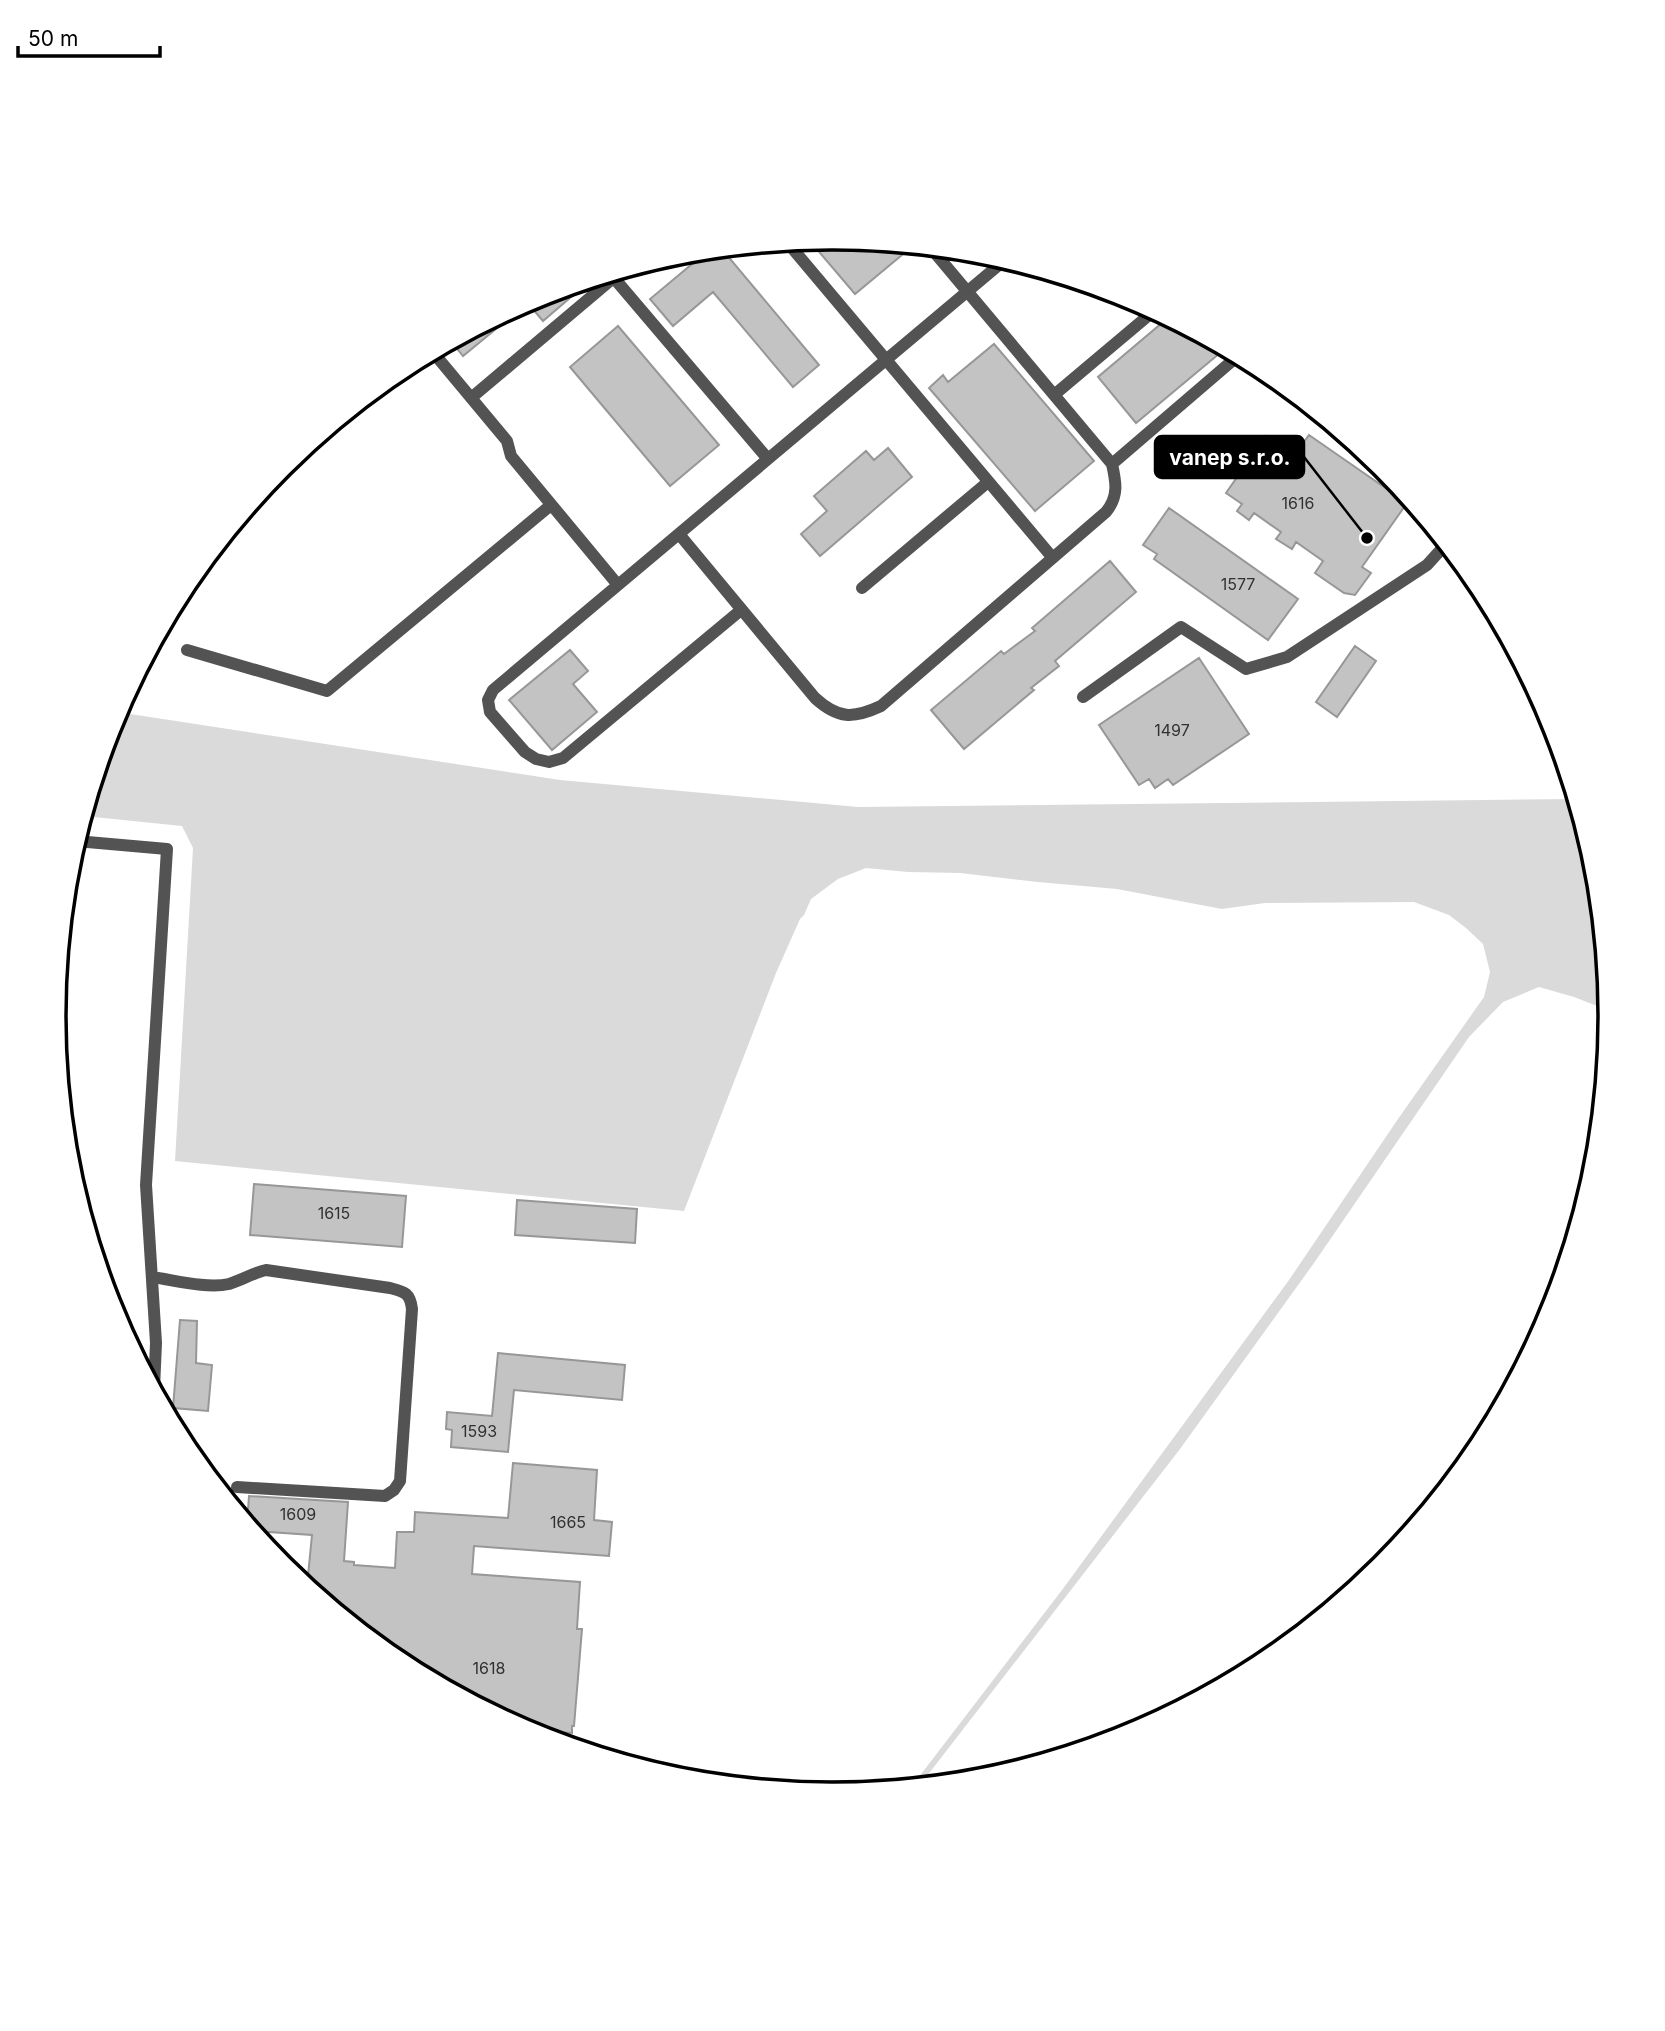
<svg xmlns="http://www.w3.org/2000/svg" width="1665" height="2031" viewBox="0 0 1665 2031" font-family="Inter,sans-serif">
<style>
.grass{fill:#dadada}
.building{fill:#c3c3c3;stroke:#979797;stroke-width:2}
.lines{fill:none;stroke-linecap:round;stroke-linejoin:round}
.service{stroke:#535353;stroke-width:12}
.labels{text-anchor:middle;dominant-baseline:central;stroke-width:5;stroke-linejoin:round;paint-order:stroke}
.number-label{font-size:16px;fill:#313131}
.rim{fill:none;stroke:#000;stroke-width:3.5}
.leader{fill:none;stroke:#000;stroke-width:2.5}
.callout-dot{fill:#000;stroke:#fff;stroke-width:2.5}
.callout{fill:#000;stroke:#000;stroke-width:2.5}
.callout-label{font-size:21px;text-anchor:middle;font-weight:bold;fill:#fff}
</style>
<rect width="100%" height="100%" fill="#fff"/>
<path class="grass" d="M117 712 560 780 858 807 1576 799 1596 864 1610 1011 1574 997 1539 987 1503 1002 1469 1037 1314 1263 1180 1449 920 1785 912 1786 1062 1590 1289 1280 1398 1119 1484 997 1490 972 1483 944 1466 928 1449 915 1414 902 1265 903 1222 909 1117 889 1038 882 960 873 908 872 866 868 838 879 811 899 804 915 800 919 776 973 684 1211 175 1161 193 848 182 826 84 816Z"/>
<path class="building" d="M833 237 914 245 855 294 809 240Z
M721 248 819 365 793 387 713 292 673 326 650 299 710 249Z
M592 279 543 321 526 301 535 296Z
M504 313 508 319 463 356 451 341Z
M1169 317 1226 348 1136 423 1098 377Z
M618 326 719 445 670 486 570 367Z
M994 344 1094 461 1035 511 929 388 943 375 948 382Z
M1309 435 1407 503 1362 567 1371 573 1355 595 1344 593 1315 573 1323 561 1296 542 1292 549 1276 539 1281 532 1254 513 1249 520 1237 511 1242 504 1226 493 1266 436 1294 456Z
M888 448 912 477 820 556 801 534 827 511 814 496 866 451 874 460Z
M1169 508 1298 599 1268 640 1154 559 1157 554 1143 545Z
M1110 561 1136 592 1055 661 1059 666 1031 688 1034 690 964 749 931 710 1001 651 1004 654 1035 631 1032 628Z
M1355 646 1376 661 1337 717 1316 702Z
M570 650 588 671 573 684 597 712 552 750 509 700Z
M1199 658 1249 734 1173 785 1168 779 1155 788 1149 779 1139 785 1099 725Z
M254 1184 406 1196 402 1247 250 1235Z
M517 1200 637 1209 635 1243 515 1235Z
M180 1320 197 1321 196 1363 212 1365 208 1411 173 1408Z
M498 1353 625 1365 622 1400 514 1390 508 1452 451 1447 452 1430 446 1429 447 1412 492 1416Z
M513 1463 597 1470 594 1520 612 1522 609 1556 474 1546 472 1574 580 1582 577 1629H582L574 1726H572V1733L545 1731V1737L534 1734 400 1662 307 1586 312 1535 254 1531 247 1523 249 1496 348 1502 344 1561 354 1562V1565L395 1568 397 1532H414L415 1512 508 1518Z"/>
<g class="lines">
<path class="service" d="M787 242 1052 557
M930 247 1112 464
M614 278 768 459
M432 351 507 441 511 456 618 585 1006 259
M1054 395 1155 310
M471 398 624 269
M679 534 815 698C838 719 853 719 881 706L1106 512C1119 496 1116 482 1112 464L1239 355
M618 585 493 690 488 700 490 712 525 752 536 759 549 762 563 758 741 610
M862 588 988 482
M1485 593 1483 600 1498 618
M187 650 327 691 551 505
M1083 697 1181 627 1246 669 1287 657 1427 565 1447 543
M76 841 167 849 146 1185 156 1343 154 1389
M152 1277C174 1280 207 1289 229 1284 242 1280 253 1273 266 1270L390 1288C405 1292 410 1293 412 1309L400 1481 394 1490 385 1496 237 1487"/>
</g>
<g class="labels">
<g class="number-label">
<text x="1298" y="503">1616</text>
<text x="1238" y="584">1577</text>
<text x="1172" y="730">1497</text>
<text x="334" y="1213">1615</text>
<text x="479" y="1431">1593</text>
<text x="298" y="1514">1609</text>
<text x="568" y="1522">1665</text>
<text x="489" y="1668">1618</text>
</g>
</g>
<path d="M0 0H1665V2031H0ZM66 1016a766 766 0 1 1 1532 0a766 766 0 1 1-1532 0Z" fill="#fff" fill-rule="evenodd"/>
<path class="rim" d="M66 1016a766 766 0 1 1 1532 0a766 766 0 1 1-1532 0Z"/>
<path class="leader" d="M1367 538L1304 457"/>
<circle class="callout-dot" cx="1367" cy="538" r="7"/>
<rect class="callout" x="1155" y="436" width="149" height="42" rx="7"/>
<g class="callout-label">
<text x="1230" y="465">vanep s.r.o.</text>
</g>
<path d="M18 46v10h142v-10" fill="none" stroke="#000000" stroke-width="3.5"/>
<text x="28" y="46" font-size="21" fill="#000000" stroke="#ffffff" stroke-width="5" paint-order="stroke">50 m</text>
</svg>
